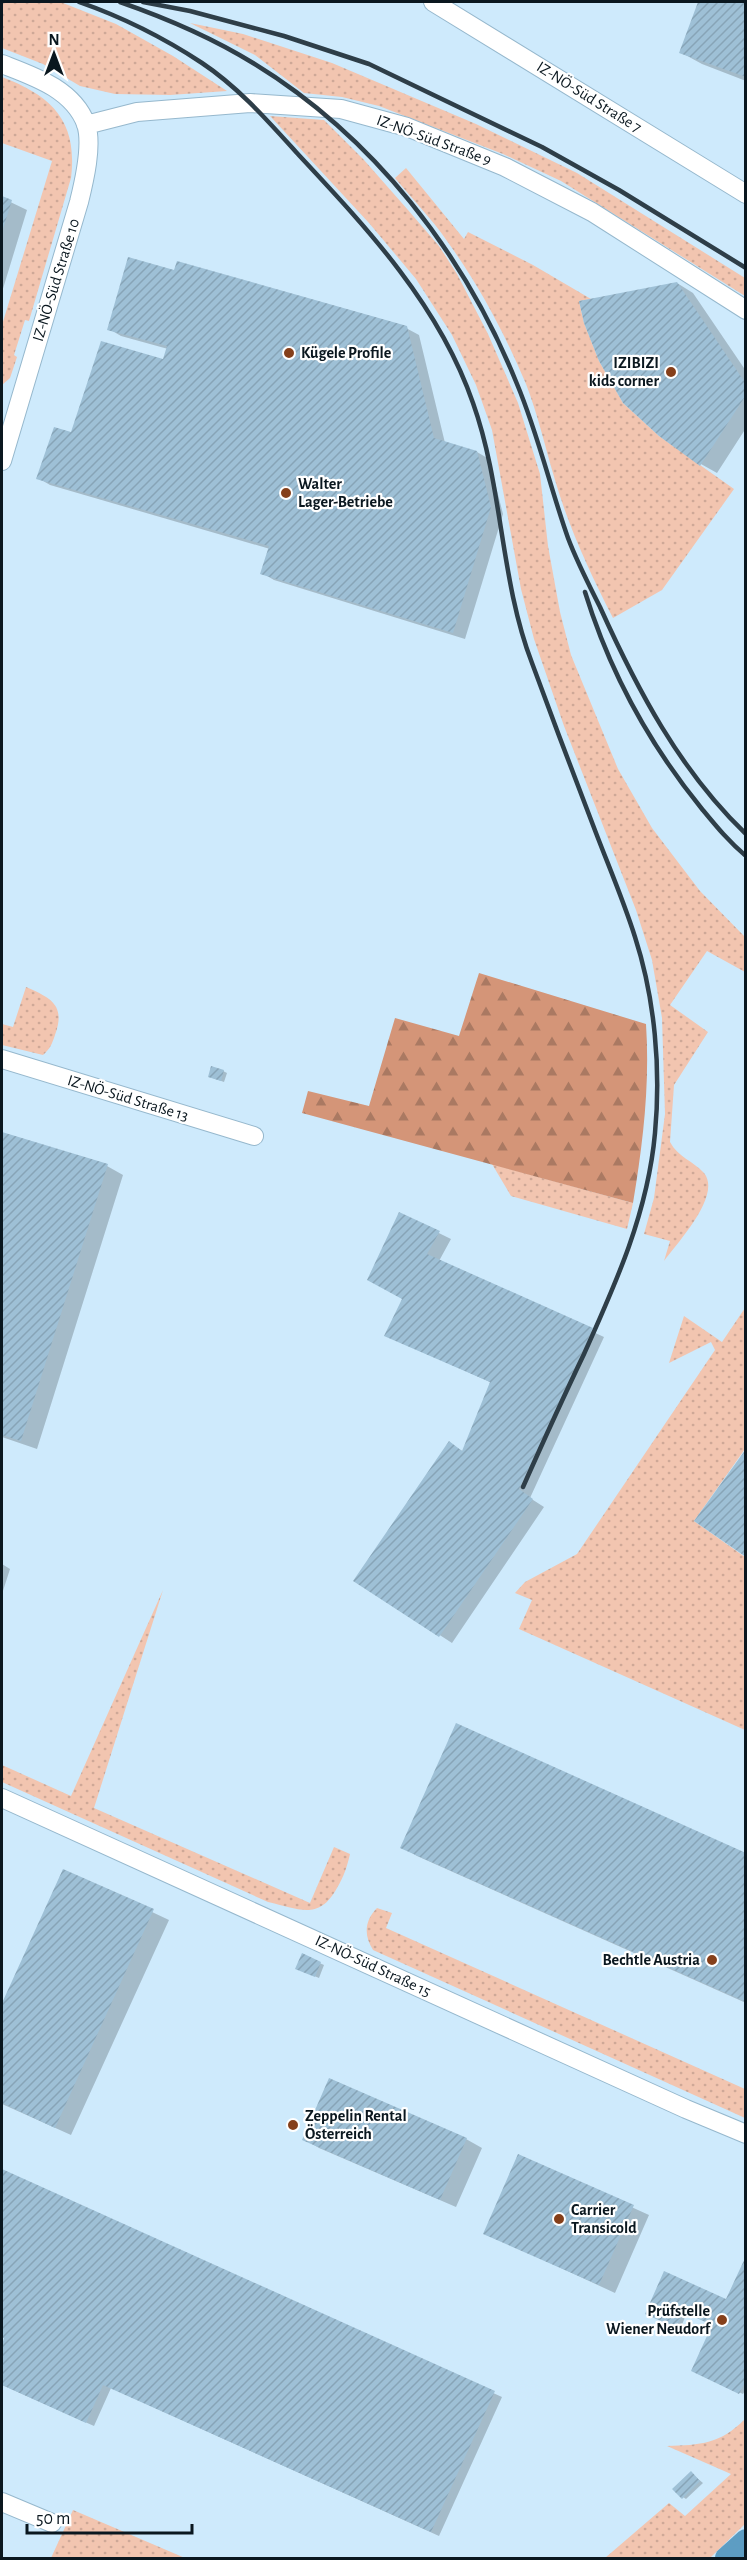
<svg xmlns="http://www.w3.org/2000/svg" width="747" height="2560" viewBox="0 0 747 2560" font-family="'Alegreya Sans',sans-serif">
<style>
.grass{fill:url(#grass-dots)}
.forest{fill:url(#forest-firs)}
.shadow{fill:#0003}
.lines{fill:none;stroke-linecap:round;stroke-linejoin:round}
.canal{stroke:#5d9dc3;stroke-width:22}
.building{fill:url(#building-hatch)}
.street-casing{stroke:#96b8cd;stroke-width:20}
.street{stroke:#fff;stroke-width:18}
.rail{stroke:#2e3e48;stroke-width:4.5}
.poi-dot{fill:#853f1a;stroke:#fff;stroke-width:2}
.labels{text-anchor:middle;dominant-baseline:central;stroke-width:4.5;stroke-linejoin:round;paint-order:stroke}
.street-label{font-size:16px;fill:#0a171f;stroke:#fff}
.poi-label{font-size:16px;font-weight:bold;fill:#0a171f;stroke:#fff;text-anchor:start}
</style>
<defs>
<pattern id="grass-dots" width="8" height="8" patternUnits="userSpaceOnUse" patternTransform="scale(1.5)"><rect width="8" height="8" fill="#f2c5b0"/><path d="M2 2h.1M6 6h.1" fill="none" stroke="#cea897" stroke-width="1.8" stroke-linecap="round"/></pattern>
<pattern id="forest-firs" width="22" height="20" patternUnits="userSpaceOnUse" patternTransform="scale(1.5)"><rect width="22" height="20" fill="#d49578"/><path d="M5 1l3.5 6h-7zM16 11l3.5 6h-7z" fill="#aa7962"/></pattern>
<pattern id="building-hatch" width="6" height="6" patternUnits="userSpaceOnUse" patternTransform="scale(1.5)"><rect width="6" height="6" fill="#9ec0d6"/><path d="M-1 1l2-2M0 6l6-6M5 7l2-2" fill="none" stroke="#87a4b7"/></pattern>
</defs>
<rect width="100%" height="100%" fill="#ceeafc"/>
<path class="grass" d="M2 2 63 3 116 24 173 56 227 91 170 95 115 94 80 86 43 64 2 48Z
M190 23 243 34 332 63 476 124 577 173 745 278V296L561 181 503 154 379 106 342 97 304 93 255 55Z
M2 77C52 96 78 121 71 178L29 321 25 320 14 355 17 357 10 378 2 385V325L52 161 2 143Z
M270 116 324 120 364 160 408 210 439 246 457 274 488 334 518 403 540 474 548 546 560 612 571 655 618 769 652 828 700 891 745 937V972L707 951 670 1005 708 1032 674 1085 670 1142C678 1157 693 1161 704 1173 722 1195 678 1242 664 1261L670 1241 644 1234 654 1198 665 1114 662 1018 652 960 636 910 564 726 534 639 521 589 492 430 476 385 452 335 416 279 369 223Z
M406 168 464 239 468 232 533 265 591 299 579 301 584 323 599 361 623 403 659 436 734 489 662 590 613 618C590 573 569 528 555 480 545 447 538 415 526 384 505 334 479 285 447 241 432 219 412 199 395 178Z
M26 987C51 998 66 1005 55 1035 52 1044 50 1049 43 1055L2 1045V1024L13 1027Z
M492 1164 633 1203 627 1229 511 1196Z
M745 1308V1449L694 1521 745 1557V1730L519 1629 532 1600 515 1593 525 1582 577 1554 715 1350 711 1342 669 1363 684 1316 722 1342Z
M163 1590 94 1808 310 1903 334 1847 350 1854C347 1867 344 1876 337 1888 319 1921 299 1909 268 1902L2 1782V1765L71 1796Z
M377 1908 392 1913 386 1928 745 2089V2118L373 1950C364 1936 364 1921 377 1908Z
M745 2419V2524L710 2558H605L669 2503 685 2516 731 2474 667 2446C701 2445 720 2444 745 2419Z
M73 2510 185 2558H51Z"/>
<path class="forest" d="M479 973 646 1024C650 1085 643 1143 633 1203L302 1113 308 1091 369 1106 395 1018 459 1036Z"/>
<path class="shadow" d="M699 2H746V81L702 64 680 52Z
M2 198 27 210 2 292Z
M677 283 693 293 746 371V428L717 473 701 464Z
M406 328 419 335 445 443 477 452 489 459 503 514 465 639 274 580 262 573 270 549 50 485 38 478 72 434 165 361 168 349 121 336 109 329Z
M223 1071 227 1073 224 1082 210 1077Z
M2 1133 107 1166 123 1175 37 1449 2 1437Z
M400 1214 451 1239 439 1261 604 1337 530 1498 544 1507 452 1643 355 1580 449 1443 464 1452 492 1383 386 1335 404 1299Z
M2 1564 10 1569 2 1594Z
M402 1847 746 1855V2003L417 1856Z
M63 1870 169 1920 71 2135 2 2104V2007Z
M302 1955 324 1965 319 1978 300 1970Z
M304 2139H466L482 2148 456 2207 319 2148Z
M519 2156 649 2215 615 2293 485 2233Z
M2 2170 502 2397 439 2536 111 2388 94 2426 2 2385V2348L6 2339 2 2337Z
M746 2259V2389L743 2394 696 2373 713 2325 687 2313 680 2329 650 2315 726 2301Z
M691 2473 703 2483 686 2499 683 2497Z"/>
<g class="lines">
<path class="canal" d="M726 2558 746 2540"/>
</g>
<path class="building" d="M698 2H746V77L679 53Z
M2 196 12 200 2 232Z
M128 257 174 270 177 261 407 326 434 438 477 451 491 507 453 633 260 574 269 546 36 479 54 427 71 432 101 341 163 359 167 346 107 330Z
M677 282 746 384V395L700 466 659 436 623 403 599 361 584 323 579 301Z
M211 1066 224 1070 221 1081 208 1077Z
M2 1132 108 1164 21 1441 2 1435Z
M399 1212 440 1231 427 1254 593 1328 519 1489 533 1499 439 1637 353 1581 449 1441 462 1451 490 1382 384 1336 402 1299 367 1280Z
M746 1449V1557L694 1521Z
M456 1723 746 1853V2002L400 1848Z
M63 1869 154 1909 55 2128 2 2103V2003Z
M302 1953 321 1962 315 1977 295 1969Z
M329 2078 467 2138 440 2200 302 2140Z
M518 2154 634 2205 599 2285 483 2234Z
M2 2169 495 2391 431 2532 103 2385 86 2423 2 2385V2345L4 2338 2 2337Z
M746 2256V2380L739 2394 691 2371 712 2325 683 2312 676 2328 645 2314 664 2271 726 2299Z
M691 2471 700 2481 682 2499 672 2489Z"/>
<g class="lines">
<defs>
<path id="street" d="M433 2 746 194
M2 64C33 76 73 89 86 124 93 145 84 182 79 202L2 461
M86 125 137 112 250 103 341 109 407 127 505 167 592 212 746 310
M2 1059 254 1136
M2 1798 686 2109 746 2134
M2 2502 52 2523"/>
</defs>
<use href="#street" class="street-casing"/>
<use href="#street" class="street"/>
<path class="rail" d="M79 2C122 17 164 38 202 63 238 87 267 120 296 152 366 227 439 304 473 403 503 487 500 580 532 663 553 720 574 776 596 833 609 867 624 902 635 937 655 999 661 1069 655 1133 648 1212 616 1283 584 1354 563 1398 543 1442 523 1487
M120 2C166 18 211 37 253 63 373 136 465 254 517 384 538 434 550 487 568 538 577 562 589 585 600 607 637 689 680 771 746 834
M143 2 190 11 284 36 369 64 542 147 619 190 746 268
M585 592C610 673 649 744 702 809 716 826 729 842 746 856"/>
</g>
<g class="poi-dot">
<circle cx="289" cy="353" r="6"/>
<circle cx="671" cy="372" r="6"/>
<circle cx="286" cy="493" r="6"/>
<circle cx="712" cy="1960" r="6"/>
<circle cx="293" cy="2125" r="6"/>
<circle cx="559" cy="2219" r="6"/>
<circle cx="722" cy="2320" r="6"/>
</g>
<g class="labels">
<g class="street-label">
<text transform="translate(589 97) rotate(32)">IZ-NÖ-Süd Straße 7</text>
<text transform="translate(434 140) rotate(20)">IZ-NÖ-Süd Straße 9</text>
<text transform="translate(56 280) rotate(-73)">IZ-NÖ-Süd Straße 10</text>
<text transform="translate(128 1098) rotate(17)">IZ-NÖ-Süd Straße 13</text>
<text transform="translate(373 1966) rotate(25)">IZ-NÖ-Süd Straße 15</text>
</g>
<g class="poi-label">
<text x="301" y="353">Kügele Profile</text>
<text x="659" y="363" text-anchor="end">IZIBIZI<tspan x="659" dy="18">kids corner</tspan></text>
<text x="298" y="484">Walter<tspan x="298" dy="18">Lager-Betriebe</tspan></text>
<text x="700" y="1960" text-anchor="end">Bechtle Austria</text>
<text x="305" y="2116">Zeppelin Rental<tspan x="305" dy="18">Österreich</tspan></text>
<text x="571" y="2210">Carrier<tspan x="571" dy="18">Transicold</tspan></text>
<text x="710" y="2311" text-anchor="end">Prüfstelle<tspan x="710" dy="18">Wiener Neudorf</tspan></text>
</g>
</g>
<rect width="747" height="2560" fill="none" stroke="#0a171f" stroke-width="6"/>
<g transform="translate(54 54)" stroke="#ffffff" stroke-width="4.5" paint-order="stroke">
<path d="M0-4.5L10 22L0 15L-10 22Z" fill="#0a171f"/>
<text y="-9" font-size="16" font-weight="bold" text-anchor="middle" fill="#0a171f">N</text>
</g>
<path d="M27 2524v9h165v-9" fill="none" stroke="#0a171f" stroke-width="3"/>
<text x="36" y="2524" font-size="18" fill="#0a171f" stroke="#ffffff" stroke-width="4.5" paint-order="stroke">50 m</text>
</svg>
